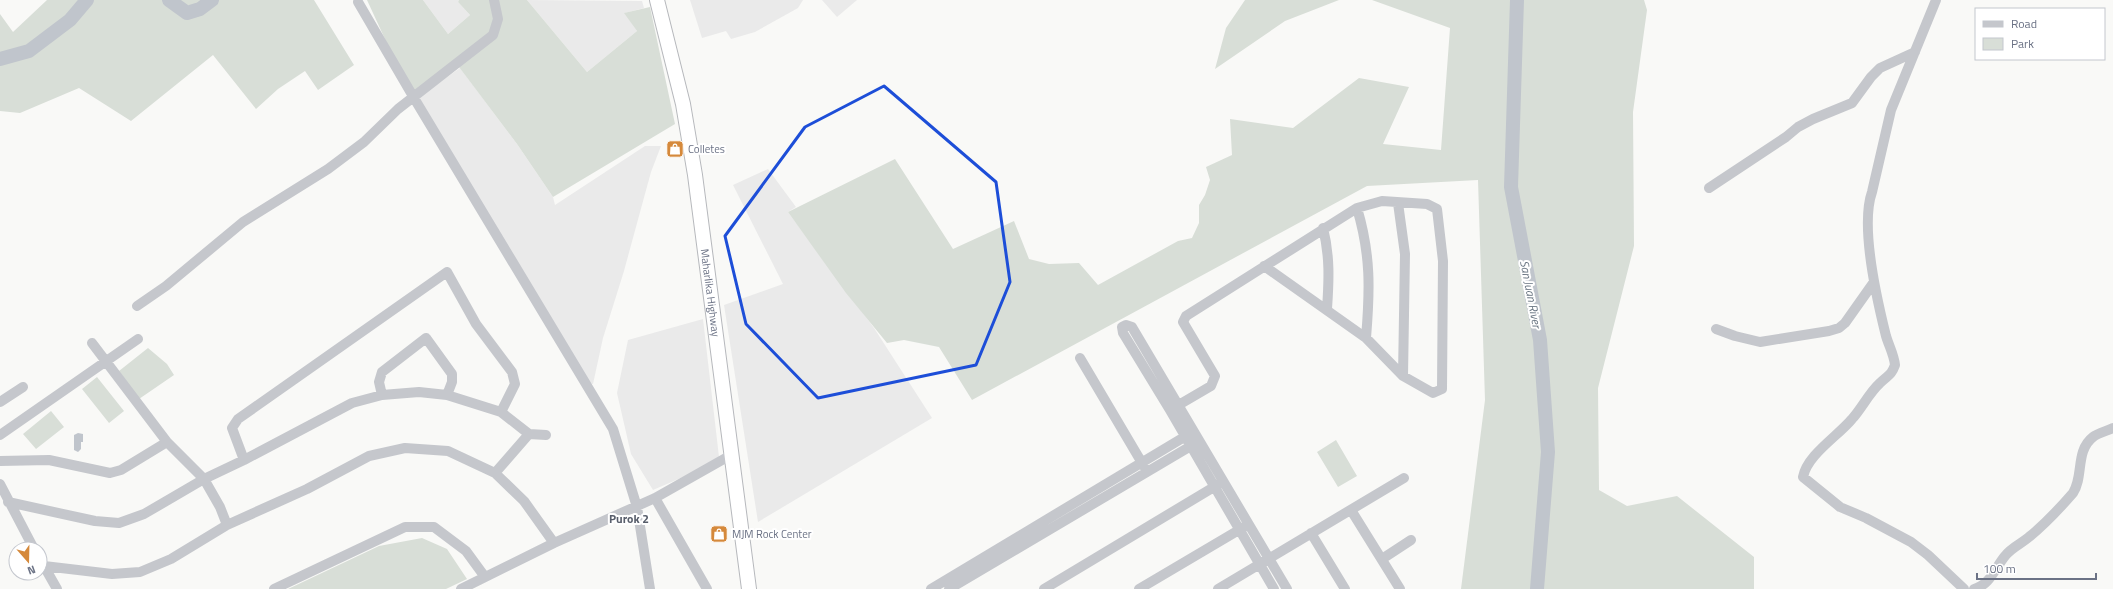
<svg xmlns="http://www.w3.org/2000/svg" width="2113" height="589" viewBox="0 0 2113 589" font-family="'Titillium Web',sans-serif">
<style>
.built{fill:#eaeaea}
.green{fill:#d8ded7}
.water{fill:#c0c5cc}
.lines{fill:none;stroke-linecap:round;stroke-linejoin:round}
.river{stroke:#c0c5cc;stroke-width:14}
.highway-casing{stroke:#b6b8bc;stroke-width:16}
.minor{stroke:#c5c7cc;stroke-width:10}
.highway{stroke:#fff;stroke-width:14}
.marked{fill:none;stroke:#1d4ed8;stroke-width:3;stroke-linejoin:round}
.labels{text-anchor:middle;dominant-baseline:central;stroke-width:4;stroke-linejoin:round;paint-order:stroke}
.poi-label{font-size:11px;fill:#6b7285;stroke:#fff;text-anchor:start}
.street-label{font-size:11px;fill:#6b7285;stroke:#fff}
.water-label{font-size:12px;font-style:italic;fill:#677380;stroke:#fff}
.neighbourhood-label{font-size:12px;font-weight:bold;fill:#585e6b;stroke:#fff}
</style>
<rect width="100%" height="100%" fill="#f9f9f7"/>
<path class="built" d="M423 0H459L458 2 470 15 448 34Z
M527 0 642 1 644 8 625 13 637 31 587 72Z
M690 0H803L798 8 755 32 731 39 726 31 702 38Z
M822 0H857L837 17Z
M460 68 517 144 553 197 555 205 645 146H661L651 172 624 271 603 338 593 384 588 383 416 99Z
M768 169 796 207 788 212 874 328 932 418 758 522 724 305 783 284 733 185Z
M703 319 719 457 711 465 653 490 631 454 617 393 628 340Z"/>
<path class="green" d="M47 0H314L354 65 318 90 305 71 278 89 256 109 213 55 131 121 79 88 20 113 0 111V14L13 32Z
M367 0H423L448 34 470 15 458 2 459 0H527L587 72 637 31 624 13 650 7 675 124 553 197 517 144 456 63 416 93 396 63Z
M1245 0H1339L1285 21 1215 69 1226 28Z
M1372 0H1644L1647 10 1633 112 1634 246 1598 388 1599 490 1627 506 1677 496 1754 557V589H1461L1485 400 1478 180 1367 186 972 400 939 347 904 340 887 343 846 293 788 212 895 159 953 249 1014 221 1029 259 1049 264 1079 263 1098 285 1178 241 1192 238 1199 223V205L1205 195 1210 180 1206 167 1232 155 1230 119 1293 128 1359 78 1409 87 1383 144 1441 150 1450 28Z
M148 348 167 364 174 375 139 399 119 371Z
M97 377 124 411 109 423 82 389Z
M51 411 64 427 36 449 23 434Z
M1336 440 1357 476 1338 487 1317 452Z
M422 538 447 549 467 579 446 589H288L379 546Z"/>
<path class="water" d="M78 433 83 434V442H81V449L78 452 74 450V435Z"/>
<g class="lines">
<path class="river" d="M169 0 187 13 200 9 212 0
M1517 0 1511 187 1540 340 1548 452 1537 589
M0 59 29 51 70 20 87 0"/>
<defs>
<g id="highway">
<path id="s1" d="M657 0 683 104 695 175 749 589"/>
</g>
</defs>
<use href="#highway" class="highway-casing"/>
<path class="minor" d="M1936 0 1891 110 1872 192C1860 226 1877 300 1886 336 1889 346 1894 355 1895 365 1891 376 1888 375 1880 383 1869 393 1862 408 1852 419 1838 436 1807 455 1803 477L1840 507 1866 518 1911 542 1928 555 1964 589
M358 2 414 98 613 429 637 507 650 589
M1709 188 1786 137 1798 127 1813 119 1852 103 1871 77 1880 68 1915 52
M1398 203 1405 254 1403 376
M1357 208C1371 255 1370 290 1366 338
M1323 228C1330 256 1329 280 1327 309
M137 306 166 286 243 222 328 169 364 142 398 109 493 35 498 19 494 0
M1716 329 1735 336 1760 342 1829 331 1839 328 1845 323 1874 282
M92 343 167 442 204 479 220 507 227 525
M1080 358 1145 468
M382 395 379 382 382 372 426 338 452 374V382L447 395
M0 402 23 387
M1170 410 1211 386 1215 376 1183 322 1186 316 1357 208 1382 201 1427 204 1437 209 1443 261 1442 389 1433 393 1403 376 1366 338 1264 266
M0 435 138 339
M244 460 232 428 238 419 447 272 476 324 512 372 515 384 501 412
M0 461 49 460 110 473 121 470 167 442
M495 473 529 434 546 435
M0 484 34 549
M655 498 707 589
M8 502 95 521 119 523 144 514 204 479 244 460 352 403 382 395 419 392 447 395 501 412 529 434
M1351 510 1400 589
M1311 533 1345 589
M40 559 57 589
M1382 559 1411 540
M44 566 112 574 140 572 171 559 227 525 307 489 369 456 405 448 448 451 495 473 524 501 554 543
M274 589 405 527H434L466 551 485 577
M461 589 554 543 655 498 731 455
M931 589 1191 433
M949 589 1196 443
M1044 589 1219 484
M1139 589 1244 527
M1218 589 1404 478
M1274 589 1170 410 1123 333 1122 327 1126 325 1132 327 1287 589
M1974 589C1990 585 1995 568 2005 556 2012 547 2021 544 2029 537 2045 524 2060 508 2073 493 2084 476 2075 451 2093 437 2098 433 2107 431 2113 428"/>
<use href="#highway" class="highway"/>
</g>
<path class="marked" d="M884 86 996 182 1010 282 976 365 818 398 746 324 725 236 805 127Z"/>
<defs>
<symbol id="shop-square" viewBox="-11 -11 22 22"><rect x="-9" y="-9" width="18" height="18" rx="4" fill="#d5893b" stroke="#fff"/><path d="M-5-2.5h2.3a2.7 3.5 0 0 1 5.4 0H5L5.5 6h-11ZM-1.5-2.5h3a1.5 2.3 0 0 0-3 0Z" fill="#fff"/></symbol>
</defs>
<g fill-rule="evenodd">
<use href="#shop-square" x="665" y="139" width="20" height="20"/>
<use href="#shop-square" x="709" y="524" width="20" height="20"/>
</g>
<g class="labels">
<g class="poi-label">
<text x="688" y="149">Colletes</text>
<text x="732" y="534">MJM Rock Center</text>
</g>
<g class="street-label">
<text stroke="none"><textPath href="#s1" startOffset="298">Maharlika Highway</textPath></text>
</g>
<g class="water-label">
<text transform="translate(1531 294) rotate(79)">San Juan River</text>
</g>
<g class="neighbourhood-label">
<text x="629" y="518">Purok 2</text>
</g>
</g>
<rect x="1975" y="8" width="130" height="52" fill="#ffffff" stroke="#c4c7ce"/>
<rect x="1983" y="21" width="20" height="6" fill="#c5c7cc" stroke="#c4c7ce"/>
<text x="2011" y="28" font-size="12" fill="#6b7285">Road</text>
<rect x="1983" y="38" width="20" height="12" fill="#d8ded7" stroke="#c4c7ce"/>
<text x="2011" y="48" font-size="12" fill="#6b7285">Park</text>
<g transform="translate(28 561) rotate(160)"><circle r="19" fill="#ffffff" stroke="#c4c7ce"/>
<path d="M0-3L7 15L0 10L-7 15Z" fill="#d5893b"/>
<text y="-6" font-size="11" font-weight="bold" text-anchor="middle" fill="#6b7285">N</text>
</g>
<path d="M1977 573v6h119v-6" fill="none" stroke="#6b7285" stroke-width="2"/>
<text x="1983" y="573" font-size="12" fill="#6b7285" stroke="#ffffff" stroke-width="3" paint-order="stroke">100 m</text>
</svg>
